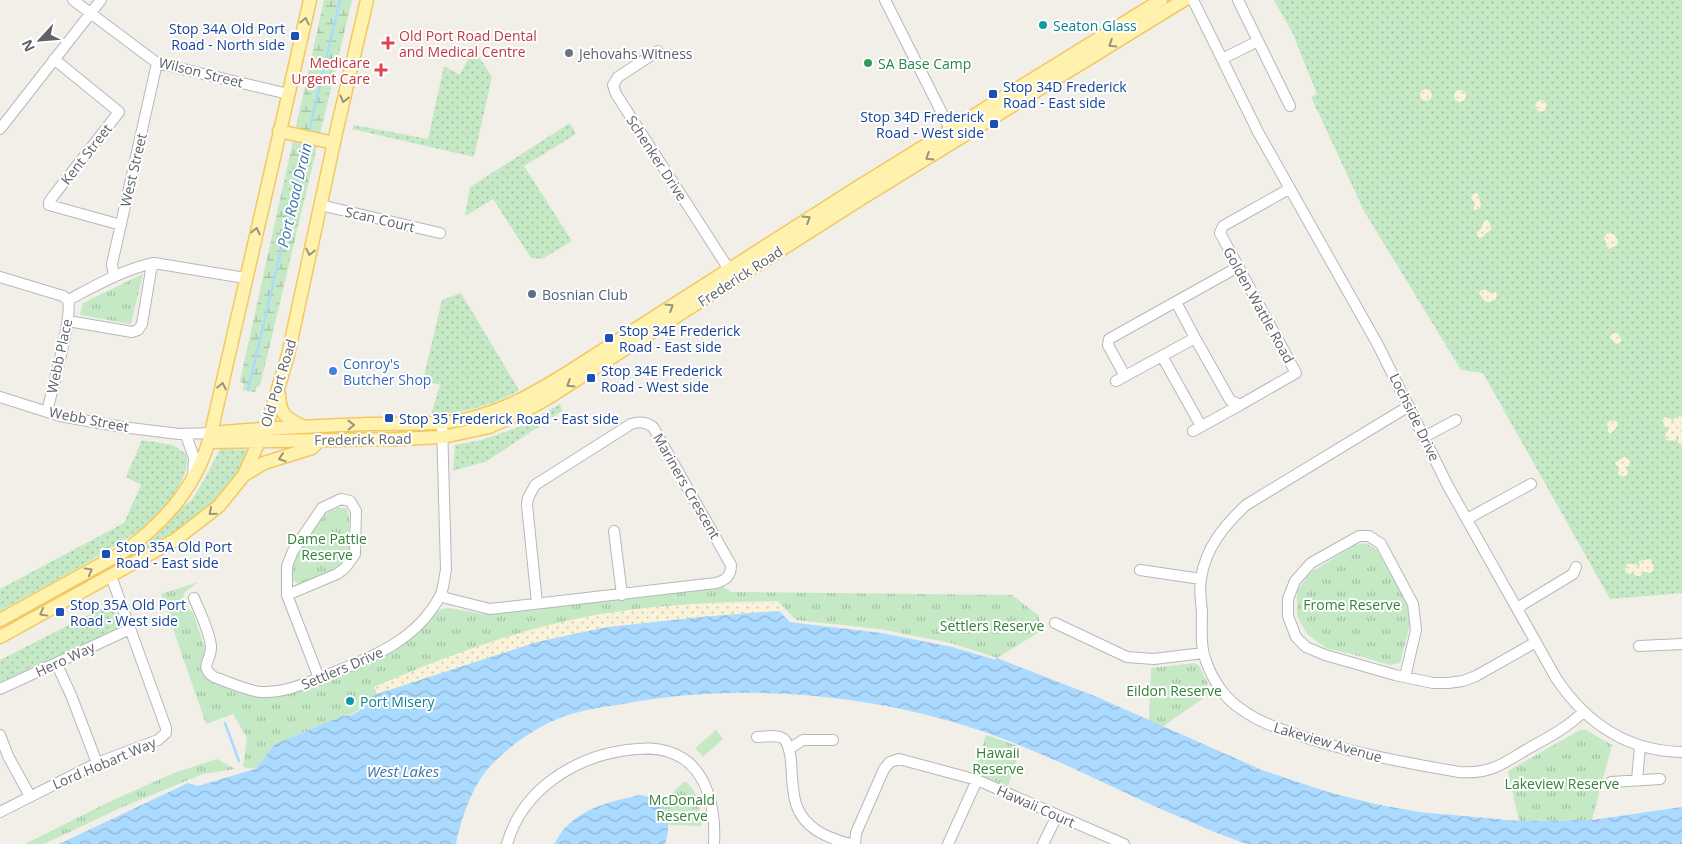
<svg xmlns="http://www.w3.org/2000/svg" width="1682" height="844" viewBox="0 0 1682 844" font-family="'Open Sans',sans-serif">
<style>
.grass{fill:url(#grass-dots)}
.wetland{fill:url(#wetland-marsh)}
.sand{fill:url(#sand-dots)}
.park{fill:url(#park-tufts)}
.pitch{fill:#c5e8c5}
.water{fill:url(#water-waves)}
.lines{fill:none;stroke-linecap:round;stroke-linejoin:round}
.stream{stroke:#aadaff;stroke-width:2.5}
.minor-casing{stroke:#b5b8bc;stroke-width:12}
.major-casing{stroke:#f2c960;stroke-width:15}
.minor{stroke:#fff;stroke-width:10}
.major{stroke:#fff2af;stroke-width:12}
.oneway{stroke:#979581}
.culture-dot{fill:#0f9aa8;stroke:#fff;stroke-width:2}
.transit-dot{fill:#1a4fb4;stroke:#fff;stroke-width:2}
.health-dot{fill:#e0444e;stroke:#fff;stroke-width:2}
.worship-dot{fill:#6b7280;stroke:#fff;stroke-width:2}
.leisure-dot{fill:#2e9e5b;stroke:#fff;stroke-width:2}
.service-dot{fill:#5c6f8a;stroke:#fff;stroke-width:2}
.shop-dot{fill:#3f7fe0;stroke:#fff;stroke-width:2}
.labels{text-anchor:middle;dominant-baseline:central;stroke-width:4;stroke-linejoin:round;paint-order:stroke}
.culture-label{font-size:14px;fill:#0d838f;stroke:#fff;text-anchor:start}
.transit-label{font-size:14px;fill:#164399;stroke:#fff;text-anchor:start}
.health-label{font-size:14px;fill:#be3a42;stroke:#fff;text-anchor:start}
.worship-label{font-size:14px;fill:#5b616d;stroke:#fff;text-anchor:start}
.leisure-label{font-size:14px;fill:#27864d;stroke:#fff;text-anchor:start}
.street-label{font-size:14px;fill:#5f6368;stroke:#fff}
.service-label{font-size:14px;fill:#4e5e75;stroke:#fff;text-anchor:start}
.shop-label{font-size:14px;fill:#366cbe;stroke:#fff;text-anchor:start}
.park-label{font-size:14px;fill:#348238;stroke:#fff}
.water-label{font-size:15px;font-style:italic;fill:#4174aa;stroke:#fff}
</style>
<defs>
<pattern id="grass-dots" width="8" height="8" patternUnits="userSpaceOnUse" patternTransform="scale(1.25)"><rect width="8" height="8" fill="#c5e8c5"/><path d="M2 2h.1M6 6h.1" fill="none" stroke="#a3c0a4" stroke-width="1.8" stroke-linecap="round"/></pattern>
<pattern id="wetland-marsh" width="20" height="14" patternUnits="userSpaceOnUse" patternTransform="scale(1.25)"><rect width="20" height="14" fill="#c5e8c5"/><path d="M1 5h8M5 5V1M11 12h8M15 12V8" fill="none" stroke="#a3c0a4"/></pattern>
<pattern id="sand-dots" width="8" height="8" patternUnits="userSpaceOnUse" patternTransform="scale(1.25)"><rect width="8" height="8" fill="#fbf3d9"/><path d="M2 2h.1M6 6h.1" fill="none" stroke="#cec8b4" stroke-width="1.8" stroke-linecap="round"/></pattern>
<pattern id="park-tufts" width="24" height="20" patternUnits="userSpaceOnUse" patternTransform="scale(1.25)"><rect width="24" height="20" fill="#c5e8c5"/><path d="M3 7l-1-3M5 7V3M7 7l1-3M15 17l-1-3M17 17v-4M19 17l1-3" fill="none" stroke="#a3c0a4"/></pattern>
<pattern id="water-waves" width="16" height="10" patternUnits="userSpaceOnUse" patternTransform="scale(1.25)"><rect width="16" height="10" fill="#aadaff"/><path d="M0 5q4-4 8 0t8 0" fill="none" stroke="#8eb4d2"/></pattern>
</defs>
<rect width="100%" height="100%" fill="#f1efe8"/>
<path class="grass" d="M1274 0H1682V593L1610 599 1483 373 1461 370 1364 211 1311 97 1317 94 1293 34Z
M471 53 479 57 492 77 474 157 352 129 354 125 428 139 444 66 460 75Z
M570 123 576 134 524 166 572 241 542 259 531 258 493 199 465 216 470 187Z
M461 293 519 390C494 406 460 413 431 415L440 385 423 380 442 300Z
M560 404 562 411 487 461 453 471 455 445 482 440 519 427Z
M142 440 173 445 186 454C192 475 167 506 152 520 144 529 131 535 121 542 82 567 41 588 0 611V589L124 523 141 485 126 477Z
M220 449 252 450C219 513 157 546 96 576V575L133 552 157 535 183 506 191 501 203 482Z
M112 603 118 621 116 626 117 629 0 684V660Z"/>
<path class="wetland" d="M324 0H352L260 386 256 387 255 392 243 390 244 384 240 381Z"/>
<path class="sand" d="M1420 95a6 6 0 1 1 12 0a6 6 0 1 1-12 0Z
M1454 96a6 6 0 1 1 12 0a6 6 0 1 1-12 0Z
M1535.5 106a5.5 5.5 0 1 1 11 0a5.5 5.5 0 1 1-11 0Z
M1474 193 1478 194 1481 205 1479 209 1474 210 1473 209 1475 204 1471 198Z
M1487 220 1490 223 1491 230 1486 233 1483 237 1480 238 1477 236V232L1482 228 1483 222Z
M1611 233 1616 236 1618 242 1617 245 1609 249 1606 248 1607 243 1604 239 1606 234Z
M1485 289 1490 293 1496 292 1497 295 1496 299 1490 302 1485 301 1479 293 1480 291Z
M1613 333H1617L1621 338V342L1618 344 1614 343 1610 337Z
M1679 416 1682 417V430L1680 431 1682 432V446L1678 442V435L1675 441 1666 440 1665 435 1669 429 1665 427 1662 421 1665 417H1668L1674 422V418Z
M1611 420 1616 421 1618 425 1611 434 1608 432 1607 423Z
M1624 457H1627L1630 462 1629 466 1625 467 1628 471 1627 475 1623 477 1618 474 1619 468 1615 463Z
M1650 559C1653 562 1655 569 1652 573H1649L1644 572 1640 576H1636L1633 573 1630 574 1627 573 1625 569 1627 564H1635L1640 567 1639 561Z
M695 603H775L780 605 783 609 779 611 607 627 537 642 377 694 374 687C451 654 529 626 612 612 640 607 668 606 695 603Z"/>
<path class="park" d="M143 274 131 324 80 315 83 303Z
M338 508H346L349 515V551L344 561 335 570 298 584 292 579V570L299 548 324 514Z
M1365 543 1376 549 1404 598 1408 609 1410 624 1400 663 1389 665 1363 657 1326 648 1307 634 1297 616V591L1310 573 1355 545Z
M198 582 185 592 183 597 186 606 193 613 205 649 201 670 206 678 255 694 268 696 405 642 424 626 435 612 442 609 449 608 483 614 722 586 731 592 1012 595 1039 616V632L997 658 951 643 880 629 796 620 778 601C723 602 668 604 614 612 531 624 451 654 374 687L377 694C361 702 362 714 342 716L275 744 255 769 243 767 247 738 233 714 206 724 161 594Z
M1195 663 1199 666 1212 692 1162 727 1149 721 1151 668Z
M1580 730H1586L1612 745 1592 820 1519 821 1508 771Z
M986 735 1021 747 1008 786 974 773Z
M217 759 235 769 203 774 120 808 44 844H25L111 801 174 773Z
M685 781C699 792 700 809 701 826L668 825 665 811 661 803Z"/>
<path class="pitch" d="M716 730 723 739 703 757 695 748Z"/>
<path class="water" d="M779 611 790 622 797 623 881 633 952 647 996 660 997 658 1097 697 1262 770 1328 792 1375 804 1419 812 1519 821 1592 820 1682 807V844H1246C1225 836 1204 828 1184 819 1115 790 1050 754 979 730 868 693 739 682 623 704 603 707 582 710 562 717 533 728 495 755 479 781 469 797 459 826 456 844H59L188 783 198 786 255 769 275 744 342 716 352 715 360 710 361 702 377 694 537 642 607 627 711 616Z
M640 795C645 796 651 797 656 800 670 808 670 831 665 844H554C558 838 562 830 568 825 588 806 614 801 640 795Z"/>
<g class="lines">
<path class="stream" d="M309 132 340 0
M248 390 307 140
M225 723 239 761"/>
<defs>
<path id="minor" d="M73 0 157 63 288 94
M885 0 953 135
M1193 0 1258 132 1378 345 1448 486 1556 678C1586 723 1626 751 1682 752
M1258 41 1290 106
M658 51 618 77 613 85 616 94 732 274
M54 59 119 112 54 195 49 202V205L121 225
M1222 59 1258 41 1238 0
M0 129 101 0
M320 205 440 233
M0 277 63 296 68 300C95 286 124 269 154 263L245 278
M114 277 112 264 157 63
M1176 302 1195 338
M68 321 132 332 138 330 142 324 151 270 154 263
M1162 356 1201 426
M1125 376 1108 345 1109 339 1238 267
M1116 381 1195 338 1230 400 1240 405 1296 373 1220 233 1223 226 1289 189
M0 397 60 416 122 427 179 434 211 433
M1409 406 1246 505C1224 526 1206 547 1201 578 1199 589 1201 601 1202 612 1202 627 1200 646 1206 661 1212 679 1225 699 1241 709 1261 724 1284 730 1307 738 1357 754 1407 763 1459 772 1471 773 1482 772 1493 768 1504 764 1514 757 1524 751 1545 739 1566 729 1583 712
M47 412C52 389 73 317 68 300
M1193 431 1240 405
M1424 437 1456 420
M187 438 194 458 193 475
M1467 519 1531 484
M614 531 622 595
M1140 570 1201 579
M441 594 446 598 490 609 716 583C726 580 731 576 731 565L653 427C646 422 640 421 631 424L535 485 528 498 527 505 537 603
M287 595 337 574 345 568 355 554 356 511 350 501 341 499 322 508 293 551 287 566V595L319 678
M194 598C200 613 209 630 211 646 212 661 198 666 214 677 229 682 246 691 262 692 286 693 305 683 327 675 372 658 417 640 440 596 444 588 444 578 446 570L442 423
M1517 608 1573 574 1576 567
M1055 623 1127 657 1154 659 1203 653
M1639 646 1682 644
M56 663 71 695 97 763
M1405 677 1416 630 1413 604 1381 544 1369 536H1359L1311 563 1295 581 1288 599V616L1296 637 1306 647 1325 655 1395 675 1433 683H1448L1463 681 1476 676 1536 642
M0 689 130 629
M0 735 8 756 30 796
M757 737C763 737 778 734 784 739 789 744 790 754 791 761 792 775 792 791 796 804 804 829 828 838 850 844
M789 749 803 740H833
M1637 780 1640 746
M1611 782 1660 779
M0 812 97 763 158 740 166 733V728L111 576
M507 844C522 790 574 757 627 750 642 748 657 747 672 753 708 766 716 811 714 844
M855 844 856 833 884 769 890 762 899 759 977 780 1124 844
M948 844 977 780
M1043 844 1057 816"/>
<path id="major" d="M279 131 334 143
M279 395C280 415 286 418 302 426
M211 433C264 428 315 426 368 424 402 423 437 426 471 418 506 410 536 392 567 373L858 187 1161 0
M209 442 397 439 443 437 489 427 525 411 548 398 864 197 1184 0
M244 475 264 463 312 448 320 440
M0 620 123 552C165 523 199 483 211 433L310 0
M0 637 175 540 219 506 244 475 269 419 288 355 336 133 367 0"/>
</defs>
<use href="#minor" class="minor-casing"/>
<use href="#major" class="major-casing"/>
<use href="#minor" class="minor"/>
<use href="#major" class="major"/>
</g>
<defs><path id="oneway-chevron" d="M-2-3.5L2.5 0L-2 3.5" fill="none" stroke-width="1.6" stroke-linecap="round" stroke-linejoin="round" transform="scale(1.25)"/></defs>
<g class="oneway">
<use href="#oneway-chevron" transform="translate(305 21) rotate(-77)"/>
<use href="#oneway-chevron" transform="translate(1112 44) rotate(148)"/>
<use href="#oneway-chevron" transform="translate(344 99) rotate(104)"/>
<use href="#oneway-chevron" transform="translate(929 157) rotate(148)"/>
<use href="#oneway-chevron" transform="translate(807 219) rotate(-32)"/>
<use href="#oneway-chevron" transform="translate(256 231) rotate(-77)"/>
<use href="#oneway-chevron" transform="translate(310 252) rotate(102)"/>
<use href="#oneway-chevron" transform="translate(670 307) rotate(-32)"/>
<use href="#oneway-chevron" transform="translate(570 384) rotate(148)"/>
<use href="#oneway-chevron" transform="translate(222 386) rotate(-78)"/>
<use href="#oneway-chevron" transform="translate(351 425) rotate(-1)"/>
<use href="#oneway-chevron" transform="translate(282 458) rotate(162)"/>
<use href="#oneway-chevron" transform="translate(212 512) rotate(140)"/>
<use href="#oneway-chevron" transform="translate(89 571) rotate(-29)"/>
<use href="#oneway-chevron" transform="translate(43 613) rotate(151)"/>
</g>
<g class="culture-dot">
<circle cx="1043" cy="25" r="5"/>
<circle cx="350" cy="701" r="5"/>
</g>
<g class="transit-dot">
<rect x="290" y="31" width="10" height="10" rx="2.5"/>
<rect x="988" y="89" width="10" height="10" rx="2.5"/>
<rect x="989" y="119" width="10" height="10" rx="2.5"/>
<rect x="604" y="333" width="10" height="10" rx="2.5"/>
<rect x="586" y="373" width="10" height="10" rx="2.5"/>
<rect x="384" y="413" width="10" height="10" rx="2.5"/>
<rect x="101" y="549" width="10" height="10" rx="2.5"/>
<rect x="55" y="607" width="10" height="10" rx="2.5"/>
</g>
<g class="health-dot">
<path d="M385.5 35.5h5v5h5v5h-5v5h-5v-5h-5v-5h5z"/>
<path d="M378.5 62.5h5v5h5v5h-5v5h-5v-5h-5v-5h5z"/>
</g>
<circle class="worship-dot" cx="569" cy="53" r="5"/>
<circle class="leisure-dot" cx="868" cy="63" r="5"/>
<circle class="service-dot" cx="532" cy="294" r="5"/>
<circle class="shop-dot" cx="333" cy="371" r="5"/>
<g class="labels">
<g class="culture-label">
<text x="1053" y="25">Seaton Glass</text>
<text x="360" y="701">Port Misery</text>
</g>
<g class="transit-label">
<text x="285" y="28" text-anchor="end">Stop 34A Old Port<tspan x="285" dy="16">Road - North side</tspan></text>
<text x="1003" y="86">Stop 34D Frederick<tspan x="1003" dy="16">Road - East side</tspan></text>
<text x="984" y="116" text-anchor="end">Stop 34D Frederick<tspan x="984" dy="16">Road - West side</tspan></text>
<text x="619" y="330">Stop 34E Frederick<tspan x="619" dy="16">Road - East side</tspan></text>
<text x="601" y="370">Stop 34E Frederick<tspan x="601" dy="16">Road - West side</tspan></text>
<text x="399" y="418">Stop 35 Frederick Road - East side</text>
<text x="116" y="546">Stop 35A Old Port<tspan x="116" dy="16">Road - East side</tspan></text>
<text x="70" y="604">Stop 35A Old Port<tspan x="70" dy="16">Road - West side</tspan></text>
</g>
<g class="health-label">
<text x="399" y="35">Old Port Road Dental<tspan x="399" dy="16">and Medical Centre</tspan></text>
<text x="370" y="62" text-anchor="end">Medicare<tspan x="370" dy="16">Urgent Care</tspan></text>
</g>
<g class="worship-label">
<text x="579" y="53">Jehovahs Witness</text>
</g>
<g class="leisure-label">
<text x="878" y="63">SA Base Camp</text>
</g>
<g class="street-label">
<text transform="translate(201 72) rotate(14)">Wilson Street</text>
<text transform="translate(86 154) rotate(-52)">Kent Street</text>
<text transform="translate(657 158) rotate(57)">Schenker Drive</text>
<text transform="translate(133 170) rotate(-77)">West Street</text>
<text transform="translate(380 219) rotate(13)">Scan Court</text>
<text transform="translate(740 276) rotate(-33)">Frederick Road</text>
<text transform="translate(1259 305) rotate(61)">Golden Wattle Road</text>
<text transform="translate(59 356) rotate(-78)">Webb Place</text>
<text transform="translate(278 383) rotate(-73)">Old Port Road</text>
<text transform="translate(1415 417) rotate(64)">Lochside Drive</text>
<text transform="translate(89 419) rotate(11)">Webb Street</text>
<text transform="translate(363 439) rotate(-1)">Frederick Road</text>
<text transform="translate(687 486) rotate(60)">Mariners Crescent</text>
<text transform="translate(65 659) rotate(-25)">Hero Way</text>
<text transform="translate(342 668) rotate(-23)">Settlers Drive</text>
<text transform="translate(1328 742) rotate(16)">Lakeview Avenue</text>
<text transform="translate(104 763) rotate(-23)">Lord Hobart Way</text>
<text transform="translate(1036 806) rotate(24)">Hawaii Court</text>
</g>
<g class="service-label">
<text x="542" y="294">Bosnian Club</text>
</g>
<g class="shop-label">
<text x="343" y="363">Conroy's<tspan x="343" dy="16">Butcher Shop</tspan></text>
</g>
<g class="park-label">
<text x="327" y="538">Dame Pattie<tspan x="327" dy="16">Reserve</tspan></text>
<text x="1352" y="604">Frome Reserve</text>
<text x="992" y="625">Settlers Reserve</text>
<text x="1174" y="690">Eildon Reserve</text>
<text x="998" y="752">Hawaii<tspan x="998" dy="16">Reserve</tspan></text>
<text x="1562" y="783">Lakeview Reserve</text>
<text x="682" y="799">McDonald<tspan x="682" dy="16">Reserve</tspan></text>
</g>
<g class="water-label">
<text transform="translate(294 195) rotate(-77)">Port Road Drain</text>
<text x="403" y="771">West Lakes</text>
</g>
</g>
<g transform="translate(40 40) rotate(244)" stroke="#ffffff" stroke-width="4" paint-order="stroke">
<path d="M0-4L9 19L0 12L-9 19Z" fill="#5f6368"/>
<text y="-8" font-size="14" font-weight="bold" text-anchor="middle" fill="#5f6368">N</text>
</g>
</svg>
